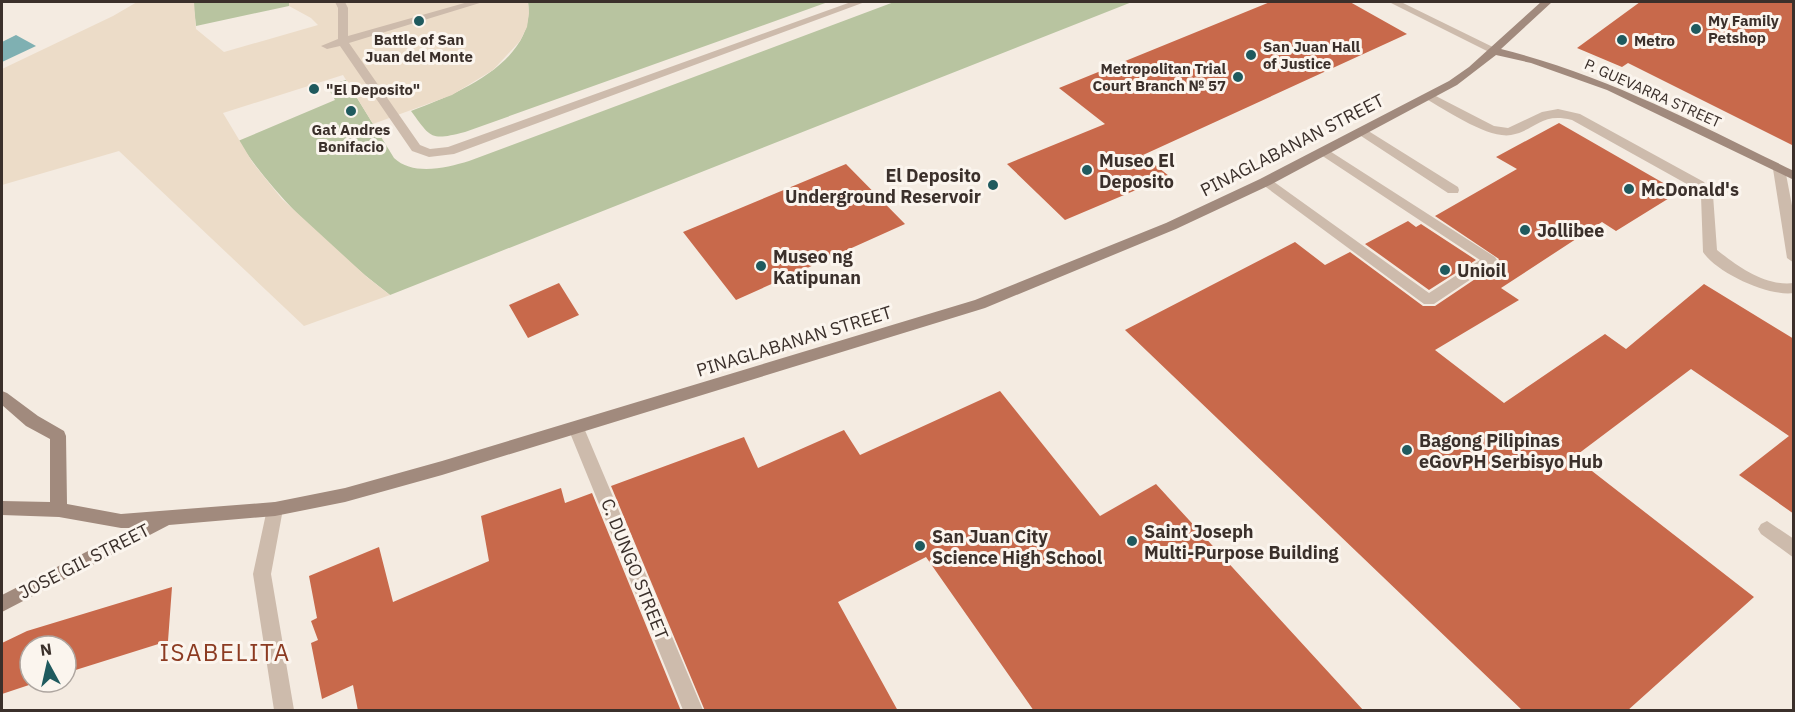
<svg xmlns="http://www.w3.org/2000/svg" width="1795" height="712" viewBox="0 0 1795 712" font-family="'IBM Plex Sans',sans-serif">
<style>
.green{fill:#b8c4a0}
.plaza{fill:#ecdcc8}
.water{fill:#7fb0b2}
.building{fill:#c8694b}
.lines{fill:none;stroke-linecap:round;stroke-linejoin:round}
.lane{fill:#cdbbac;fill-rule:evenodd}
.street{fill:#cdbbac;fill-rule:evenodd}
.secondary{fill:#a18a7d;fill-rule:evenodd}
.poi-dot{fill:#1f5a5e;stroke:#fbf5ee;stroke-width:2}
.labels{text-anchor:middle;dominant-baseline:central;stroke-width:6;stroke-linejoin:round;paint-order:stroke}
.far-poi-label{font-size:15px;font-weight:bold;fill:#3b302b;stroke:#fbf5ee;text-anchor:start}
.far-street-label{font-size:15px;fill:#3b302b;stroke:#fbf5ee}
.street-label{font-size:18px;fill:#3b302b;stroke:#fbf5ee}
.poi-label{font-size:18px;font-weight:bold;fill:#3b302b;stroke:#fbf5ee;text-anchor:start}
.near-neighbourhood-label{font-size:24px;letter-spacing:1.5px;fill:#8c3b22;stroke:#fbf5ee}
</style>
<rect width="100%" height="100%" fill="#f4ebe1"/>
<path class="green" d="M193 2H289V6L196 26Z
M528 2H828L465 132C430 141 431 138 411 111 457 94 536 62 528 2Z
M894 2H1132L390 295C333 251 278 201 238 141L335 100 327 86 346 80 394 158C413 176 446 168 469 161Z"/>
<path class="plaza" d="M137 2H194L196 29 224 52 318 25 311 18 289 6V2H528L529 13 527 27 520 41 493 70 452 95 373 124 343 75 223 113 253 163 282 199 367 277 390 295 304 326 119 151 2 185V69L113 16Z"/>
<path class="water" d="M16 35 36 46 2 62V42Z"/>
<path class="building" d="M1270 2H1350L1407 34 1143 155 1169 176 1065 220 1007 164 1105 124 1059 88Z
M1640 2H1794V146L1628 63 1622 67 1577 48Z
M1559 123 1679 192 1616 231 1602 222 1501 288 1519 300 1435 350 1504 403 1605 334 1626 349 1704 284 1794 339V514L1739 475 1789 436 1691 369 1574 457 1754 597 1627 711H1523L1125 330 1295 242 1325 265 1350 252 1423 306H1435L1496 265 1499 259 1435 216 1517 169 1496 157Z
M846 164 905 224 736 300 683 232Z
M1408 221 1416 227 1421 224 1476 260 1429 290 1365 244Z
M559 283 579 315 528 338 509 305Z
M1000 391 1100 516 1156 484 1364 711H1034L926 557 838 602 898 711H705L611 486 744 437 758 468 844 430 860 455Z
M561 488 565 503 592 493 681 711H358L353 685 322 699 311 643 318 640 311 621 317 618 309 576 379 547 393 602 489 561 481 516Z
M172 587 168 641 66 673V646H30V682H38L2 694V643L27 631Z"/>
<g class="lines">
<path class="lane" d="M1430 93 1494 126 1508 128 1542 112 1558 109 1580 114 1704 182 1713 195 1717 250C1737 266 1766 287 1794 283V293C1769 297 1717 273 1703 252L1701 196 1694 188 1572 120C1540 112 1537 130 1511 135 1488 139 1446 110 1426 99V95Z
M1362 127 1458 187 1459 190 1458 193H1448L1358 134 1356 131Z
M1325 148 1495 257 1497 260 1495 263 1434 304H1424L1259 182 1260 179H1270L1429 293 1480 260 1321 155 1319 152Z
M1779 165 1785 169 1794 216V263L1787 258 1773 169Z
M1767 521 1794 539V558L1761 534 1758 529 1761 524Z"/>
<path class="street" d="M335 2H345L348 8V36L468 2H483L349 43 420 145 430 149 448 147 851 2H865L454 154 429 157 412 151 340 46 327 49 321 46 338 39V8Z
M1389 2H1401L1501 51 1499 53H1491Z
M576 422 582 423 584 428 703 710H683L568 428 570 423Z
M275 502 281 504 283 509 271 574 294 710H274L253 574 267 509 269 504Z"/>
<path class="secondary" d="M1541 2H1552L1501 49C1605 75 1698 124 1794 171V180L1607 90 1531 63 1496 55 1457 85 1270 185 1176 229 985 308 442 475 345 502 275 516 169 525 2 612V595L133 528H121L59 517 2 515V501L50 502V439L26 426 2 405V391L7 393 38 416 64 431 66 436 67 504 121 514 275 502 345 488 442 461 975 300 1166 223 1260 179 1449 81 1469 67Z"/>
</g>
<g class="poi-dot">
<circle cx="419" cy="21" r="6"/>
<circle cx="1696" cy="29" r="6"/>
<circle cx="1622" cy="40" r="6"/>
<circle cx="1251" cy="55" r="6"/>
<circle cx="1238" cy="77" r="6"/>
<circle cx="314" cy="89" r="6"/>
<circle cx="351" cy="111" r="6"/>
<circle cx="1087" cy="170" r="6"/>
<circle cx="993" cy="185" r="6"/>
<circle cx="1629" cy="189" r="6"/>
<circle cx="1525" cy="230" r="6"/>
<circle cx="761" cy="266" r="6"/>
<circle cx="1445" cy="270" r="6"/>
<circle cx="1407" cy="450" r="6"/>
<circle cx="1132" cy="541" r="6"/>
<circle cx="920" cy="546" r="6"/>
</g>
<g class="labels">
<g class="far-poi-label">
<text x="1708" y="20">My Family<tspan x="1708" dy="17">Petshop</tspan></text>
<text x="419" y="39" text-anchor="middle">Battle of San<tspan x="419" dy="17">Juan del Monte</tspan></text>
<text x="1634" y="40">Metro</text>
<text x="1263" y="46">San Juan Hall<tspan x="1263" dy="17">of Justice</tspan></text>
<text x="1226" y="68" text-anchor="end">Metropolitan Trial<tspan x="1226" dy="17">Court Branch № 57</tspan></text>
<text x="326" y="89">"El Deposito"</text>
<text x="351" y="129" text-anchor="middle">Gat Andres<tspan x="351" dy="17">Bonifacio</tspan></text>
</g>
<g class="far-street-label">
<text transform="translate(1653 93) rotate(24)">P. GUEVARRA STREET</text>
</g>
<g class="street-label">
<text transform="translate(1292 145) rotate(-27)">PINAGLABANAN STREET</text>
<text transform="translate(794 341) rotate(-17)">PINAGLABANAN STREET</text>
<text transform="translate(84 561) rotate(-27)">JOSE GIL STREET</text>
<text transform="translate(635 569) rotate(68)">C. DUNGO STREET</text>
</g>
<g class="poi-label">
<text x="1099" y="160">Museo El<tspan x="1099" dy="21">Deposito</tspan></text>
<text x="981" y="175" text-anchor="end">El Deposito<tspan x="981" dy="21">Underground Reservoir</tspan></text>
<text x="1641" y="189">McDonald's</text>
<text x="1537" y="230">Jollibee</text>
<text x="773" y="256">Museo ng<tspan x="773" dy="21">Katipunan</tspan></text>
<text x="1457" y="270">Unioil</text>
<text x="1419" y="440">Bagong Pilipinas<tspan x="1419" dy="21">eGovPH Serbisyo Hub</tspan></text>
<text x="1144" y="531">Saint Joseph<tspan x="1144" dy="21">Multi-Purpose Building</tspan></text>
<text x="932" y="536">San Juan City<tspan x="932" dy="21">Science High School</tspan></text>
</g>
<g class="near-neighbourhood-label">
<text x="225" y="652">ISABELITA</text>
</g>
</g>
<rect width="1795" height="712" fill="none" stroke="#3b302b" stroke-width="6"/>
<g transform="translate(48 664) rotate(352)"><circle r="28" fill="#fbf5ee" stroke="#aea6a0" stroke-width="1.5"/>
<path d="M0-4.5L10 22L0 15L-10 22Z" fill="#1f5a5e"/>
<text y="-9" font-size="16" font-weight="bold" text-anchor="middle" fill="#3b302b">N</text>
</g>
</svg>
